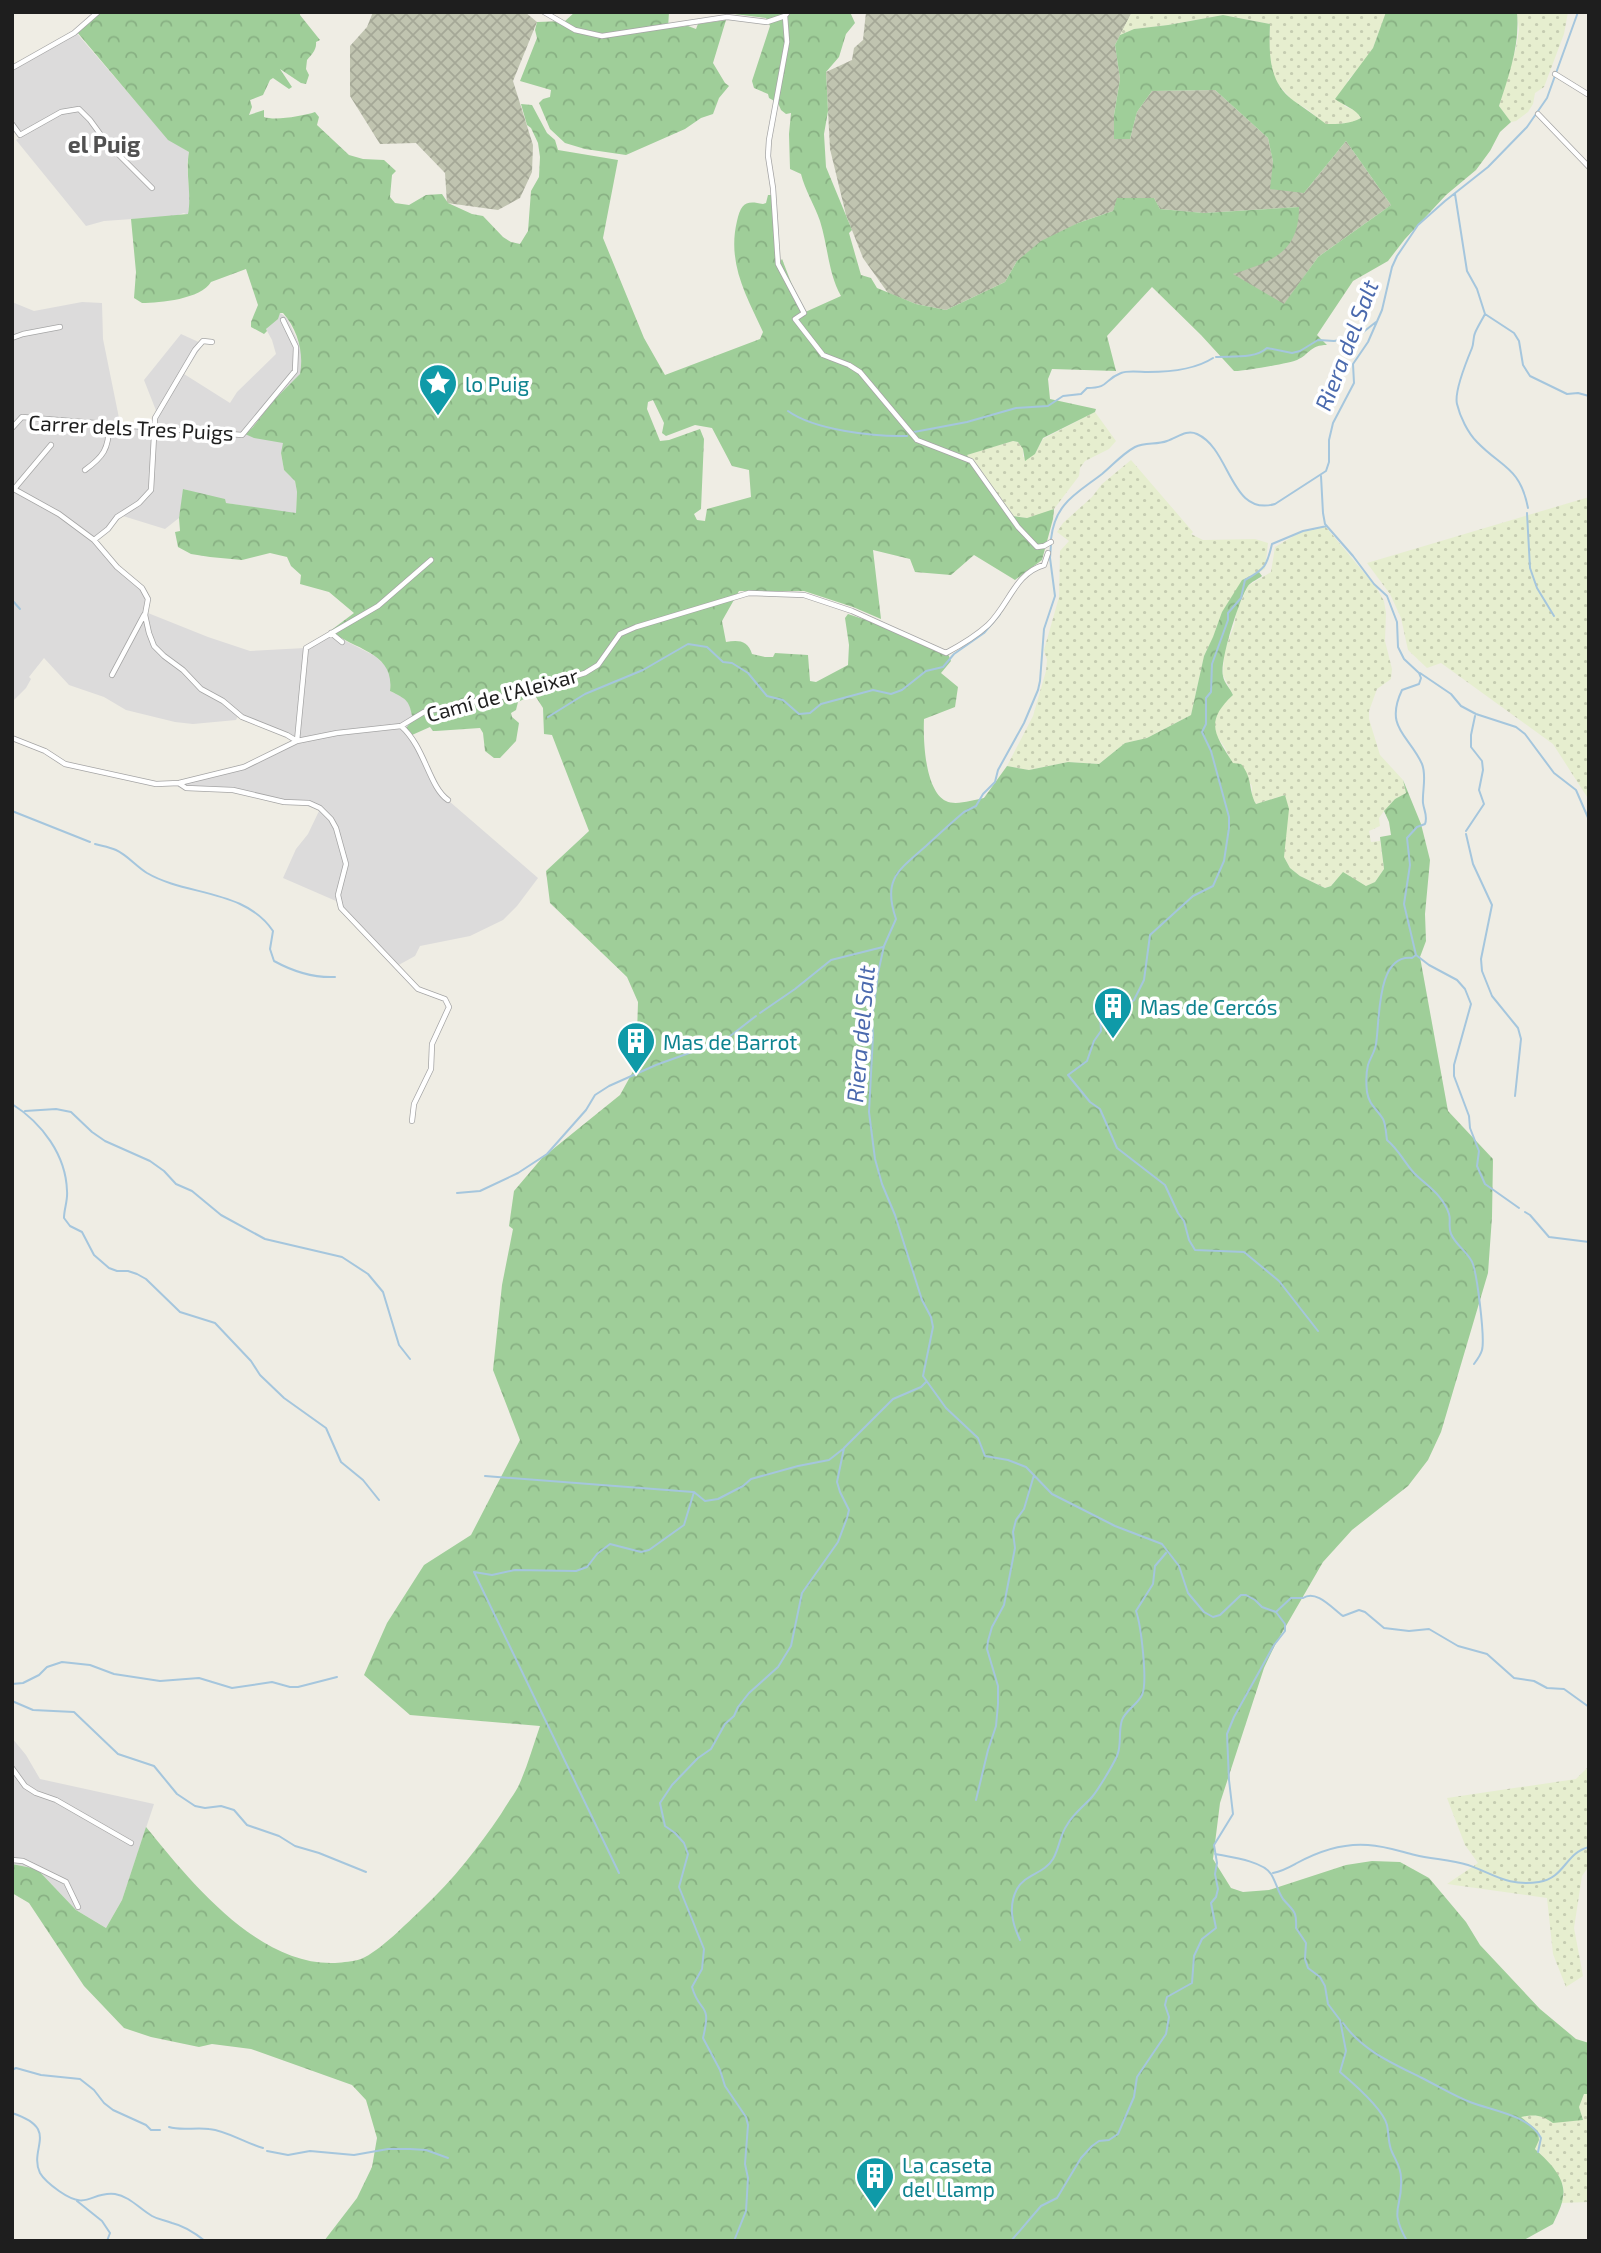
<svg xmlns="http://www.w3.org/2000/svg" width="1601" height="2253" viewBox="0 0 1601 2253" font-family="'Exo 2',sans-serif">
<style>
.residential{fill:#dcdbdb}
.construction{fill:url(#construction-cross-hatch)}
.farmland{fill:url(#farmland-dots)}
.forest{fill:url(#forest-crowns);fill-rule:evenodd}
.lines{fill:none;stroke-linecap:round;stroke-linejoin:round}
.stream{stroke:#a5c6dd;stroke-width:2}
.street-casing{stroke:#a5a5a5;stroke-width:6}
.street{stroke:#fff;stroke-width:4.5}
.labels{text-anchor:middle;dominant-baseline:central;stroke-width:7;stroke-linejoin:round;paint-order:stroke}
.culture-label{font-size:21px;fill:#0d838f;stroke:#fff;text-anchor:start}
.street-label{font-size:21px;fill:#1e1e1e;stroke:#fff}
.neighbourhood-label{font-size:23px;font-weight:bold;fill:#515151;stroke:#fff}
.water-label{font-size:23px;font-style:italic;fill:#4b6aae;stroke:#fff}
</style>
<defs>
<pattern id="construction-cross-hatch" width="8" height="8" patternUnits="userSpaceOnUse" patternTransform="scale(1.75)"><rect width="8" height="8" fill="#c0c4b0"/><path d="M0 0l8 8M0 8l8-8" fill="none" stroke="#a5a897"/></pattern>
<pattern id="farmland-dots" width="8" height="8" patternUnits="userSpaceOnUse" patternTransform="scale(1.75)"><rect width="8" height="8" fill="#e6eecf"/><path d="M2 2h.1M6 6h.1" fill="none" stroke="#c5ccb1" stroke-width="1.8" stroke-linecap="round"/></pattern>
<pattern id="forest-crowns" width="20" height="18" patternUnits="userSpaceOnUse" patternTransform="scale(1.75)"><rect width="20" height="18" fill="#9fce99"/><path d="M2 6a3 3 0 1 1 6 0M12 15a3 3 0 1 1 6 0" fill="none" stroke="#88b083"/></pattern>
</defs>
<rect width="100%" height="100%" fill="#efede4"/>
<path class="residential" d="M74 30 168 139 189 152 187 165 190 202 188 215 184 213 175 216 104 221 86 226 16 140 19 138 12 128V66Z
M12 302 34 311 82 302 102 303 103 339 120 423 152 425 157 413 144 380 181 334 203 344 184 374 230 403 237 392 276 354 272 340 266 329 280 313 287 318 300 346 302 355 301 374 272 402 253 427 246 433 283 442 285 445 281 453 284 470 295 481 297 492 296 514 226 503 184 489 179 518 165 529 123 516 95 540 118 566 147 594 148 613 208 637 250 651 305 648 309 644 334 635 375 656 388 668 390 674 392 675 390 691 408 700 410 704 413 720 406 730 417 741 442 795 538 878 517 906 503 920 470 936 420 946 415 956 395 967 339 909 336 901 283 878 296 849 308 834 319 811 317 809 297 803 232 790 196 791 178 787 176 781 245 766 291 742 290 738 238 716 236 720 193 724 175 722 126 710 104 697 69 685 44 658 29 677 31 679 26 688 12 702Z
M12 1738 26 1755 40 1779 154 1804 122 1900 106 1928 76 1910 37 1869 12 1864Z"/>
<path class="construction" d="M373 12H525L537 22 513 81 533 145 532 172 520 198 498 210 447 203 445 173 416 143 380 144 350 96V46L367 27Z
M866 12H1132L1115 45 1120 79 1114 115 1130 139 1137 112 1152 91 1215 90 1268 138 1273 162 1304 193 1346 141 1391 205 1318 257 1284 305 1232 274 1271 259 1299 207 1204 213 1160 209 1154 198H1118L1113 211 1078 223 1017 261 1005 282 946 310 916 304 888 293 863 258 846 215 830 149 826 72 852 60 854 48 863 40Z"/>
<path class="farmland" d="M1132 12H1386L1373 48 1363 64 1348 80 1344 106 1358 112 1361 118 1352 123 1326 125 1307 109 1293 101 1276 82 1272 73 1269 54 1270 24 1223 15 1168 25 1134 29 1120 35Z
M1517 12H1568L1564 34 1544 87 1535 93 1533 104 1528 112 1516 121 1511 122 1499 106 1516 48 1519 30Z
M1095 412 1116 441 1109 449 1085 461 1080 468 1079 476 1054 509 1039 515 1027 518 1013 516 972 459 966 455 1013 441 1018 442 1023 449V457L1035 454 1043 439Z
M1131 460 1193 532 1191 534 1203 540 1255 539 1268 543 1265 569 1242 580 1204 656 1191 715 1147 738 1125 743 1099 764 1068 762 1029 770 1007 766 1033 716 1046 671 1047 660 1044 650 1059 597 1060 551 1069 541 1057 532 1063 523 1092 497 1102 484Z
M1589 497V800L1553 744 1441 663 1427 668 1408 650 1401 618 1390 594 1367 563Z
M1325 526 1376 587 1384 601 1386 613 1385 641 1392 669 1391 679 1377 689 1369 711V719L1380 755 1403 780 1406 793 1395 799 1384 811 1379 818 1380 826 1369 831 1371 842 1380 841 1384 869 1375 882 1367 886 1335 881 1331 886 1325 888 1300 876 1290 868 1284 857 1285 795 1256 804 1252 796V786L1231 761 1224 746 1215 734V716L1220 707 1233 695 1223 675 1224 652 1234 626 1237 610 1248 586 1271 572 1275 547 1299 533Z
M1589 1766V1824L1586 1827 1589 1836V1866L1582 1876 1574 1928 1583 1976 1566 1987 1553 1954 1547 1898 1447 1884 1478 1863 1465 1845 1447 1798 1576 1779Z
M1584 2094H1589V2202L1561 2203 1564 2195 1563 2185 1550 2164 1535 2148 1520 2117 1531 2115 1582 2119 1579 2107Z"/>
<path class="forest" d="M100 12H300V15L320 40 316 42C317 50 311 55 307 60L306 69 309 75 306 84 301 83 280 69 292 87 289 89 273 78 270 80 263 95 250 100 252 107 249 115 264 110V117C275 121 303 116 315 112L319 117 317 125 349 155 363 159 384 160 396 171 392 175 390 197 395 203 409 205 426 195 442 194 448 203 472 214 483 216 503 237 511 242 520 244 528 231 531 191 539 177 540 157 538 143 531 128 527 125 521 104 532 105 547 133 555 140 558 150 618 160 603 238 644 338 665 375 760 339 763 332C746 295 727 263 737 221 741 203 746 200 763 204L766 203 768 195H773L779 263 782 259 803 313 841 296C828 273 828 246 820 221 814 204 805 190 801 174L790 169 789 134 791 113 786 114 781 110 778 103 769 98 768 94 754 88 752 81 770 26 766 18 718 12H850L855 23 846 34 839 57 826 72 828 111 824 134 826 167 852 230 849 233 861 275 871 278 877 288 916 304 946 310 1005 282 1017 261 1041 241 1078 223 1113 211 1117 198H1154L1160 209 1204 213 1299 207C1299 253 1272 261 1233 274L1284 304 1318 257 1391 205 1346 141 1304 193 1270 189 1273 162 1268 138 1215 90 1152 91 1137 112 1130 139H1114V115L1120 79 1115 45 1120 35 1134 29 1168 25 1223 15 1270 24C1269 54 1268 82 1294 101 1305 109 1316 116 1326 124 1339 124 1350 124 1361 118 1356 109 1343 105 1335 99L1373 48 1386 12H1517C1520 45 1509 75 1499 106L1511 122 1500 132 1490 151 1476 170 1446 195 1405 239 1388 261 1353 281 1317 335 1327 345C1310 345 1310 354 1297 360 1291 363 1240 372 1234 371L1201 335 1152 287 1107 336 1116 371 1052 369 1048 379 1050 399 1096 409 1095 412 1043 438 1035 454 1025 461 1023 449 1018 442 1013 441 967 455 1013 516 1027 518 1054 509 1053 519 1042 560 1015 580 974 555 951 575 915 572 910 559 873 550 881 619 853 607 804 591H739L722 621 726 642C738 640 748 640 752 654L765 657H773L775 653 808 655 810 681 816 682 848 665 849 645 845 618 848 614 878 624 940 653 948 654 951 661 941 673 958 687 955 707 924 719C923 740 925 791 946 801 956 806 972 800 984 798L1007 766 1029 770 1068 762 1099 764 1125 743 1147 738 1191 715 1204 656 1213 637 1222 612 1242 580 1259 572 1262 576C1258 579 1251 582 1248 586 1240 597 1219 662 1223 676 1224 683 1230 688 1233 695 1204 722 1215 734 1233 763L1241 764C1253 778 1248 790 1256 804L1285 795 1289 809 1284 857 1290 868 1300 876 1325 888 1331 886 1343 872 1366 886 1375 882 1384 869 1380 837 1391 835 1389 822 1384 811 1395 799 1406 793 1403 780 1421 824 1430 860 1425 914 1426 941 1420 957 1448 1111 1493 1159 1492 1217 1488 1273 1441 1432 1428 1460 1408 1486 1352 1530 1323 1562 1275 1645 1264 1668 1220 1803 1213 1859 1231 1888 1243 1892 1269 1890 1346 1865 1372 1861 1400 1862 1429 1878 1466 1922 1480 1945 1540 2009 1576 2039 1589 2043V2094H1584L1579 2107 1583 2120 1553 2123C1542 2115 1535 2114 1521 2117L1538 2131 1539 2140 1535 2149C1547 2160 1567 2178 1563 2197 1562 2206 1557 2215 1553 2224L1522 2241H324L357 2198 372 2167 377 2138 366 2100 352 2085 251 2049 212 2044 199 2047 151 2037 124 2028 84 1986 29 1903 12 1893V1864L37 1869 76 1910 106 1928 122 1900 146 1827C190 1881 258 1966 335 1963 344 1962 352 1962 361 1959 380 1951 407 1923 423 1908 453 1880 478 1848 501 1814 506 1805 513 1796 518 1787 527 1768 533 1746 540 1726L410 1715 364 1675 387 1623 424 1565 471 1535 520 1440 493 1370 502 1285 513 1229 509 1226 514 1191 542 1158 620 1095 636 1066 638 1002 627 977 550 903 546 871 589 831 552 735 544 734 543 708 534 694 518 702 516 710 511 713 512 717 519 723 516 741 500 758H494L485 751 483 733 480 728 436 731H433L430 727 412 735 406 728 413 720C409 700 408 700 390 691 395 653 356 650 330 631L354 613 329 592 300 584 301 575 291 566 287 557 270 553 242 560 210 557 191 554 178 547 175 532 180 531 179 518 183 489 225 499 226 503 296 513 297 492 295 481 284 470 281 453 283 443 254 438 245 434 253 427 272 402 300 374C304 353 298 330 283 313H280L278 319 266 329 267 331 264 334 251 327V322L258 305 246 269 211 282C201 299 160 303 142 303L134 298 136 272 131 219 188 214C192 194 185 173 189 152L168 140 77 32ZM653 400 664 423 662 433 666 436 695 425 712 428 732 466 749 470 751 497 707 509 705 521 697 520 694 514 701 509 704 439 700 429 669 440 660 441 647 409 648 402Z
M575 12H669L668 28 688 26 696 29 698 24 726 20 713 63 725 83 729 86 719 98 713 114 701 118 685 129 626 155 585 149 565 143 550 129 539 103 543 99 550 97 551 90 520 81 537 38 535 30 537 22 565 21Z"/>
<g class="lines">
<path class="stream" d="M1455 194 1467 271 1477 289 1485 314 1514 333 1519 341 1523 365 1530 376 1567 394 1578 393 1589 396
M1485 314C1482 320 1478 326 1475 333 1473 337 1474 343 1472 348 1467 360 1454 392 1457 404 1460 417 1468 433 1477 442 1502 468 1520 467 1528 508
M1216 357C1232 356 1255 359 1267 348L1292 353 1300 351 1318 340 1334 341 1351 338 1362 333 1376 322
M788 411C814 430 875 437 907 436
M914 432 967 422 1016 408 1048 406 1063 396 1081 394 1087 388C1110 388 1103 380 1121 373 1128 370 1140 372 1148 372 1169 372 1196 369 1213 358
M1321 476 1323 513 1325 524 1353 556 1374 584 1387 596 1397 622 1398 647 1404 659 1419 673 1421 678 1419 684 1402 690C1384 728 1409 735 1422 764 1427 776 1422 791 1423 803 1424 811 1428 816 1425 824L1417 827 1407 838 1410 865 1404 904 1416 955 1412 958C1376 954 1380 1021 1376 1044 1375 1052 1370 1058 1368 1065 1366 1073 1366 1083 1367 1092 1369 1105 1377 1109 1383 1119 1386 1125 1386 1134 1387 1140 1399 1150 1404 1162 1414 1173 1427 1186 1443 1195 1449 1214 1451 1220 1448 1227 1451 1234 1456 1245 1465 1250 1471 1260 1477 1268 1485 1339 1482 1350 1481 1354 1477 1360 1474 1364
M1527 513 1530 568 1537 588 1554 616
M1051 539C1055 503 1076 494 1102 474 1113 465 1122 454 1135 447 1145 442 1157 445 1167 441 1177 438 1186 429 1197 434 1231 449 1230 517 1275 504L1326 471 1329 462V440L1333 423 1354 383 1353 364 1368 342 1382 310 1392 267 1397 256 1418 225 1445 201 1488 167 1527 127 1547 98 1578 12
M12 600 20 609
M1420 673 1451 694 1461 706 1476 714 1516 727 1525 734 1554 773 1576 790 1589 820
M548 717 585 694 643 670 688 644 707 647 723 662 732 663 748 673 767 696 783 700 799 714 810 713 821 704 873 690 891 694 902 690 926 671 943 667 954 654 984 633 1000 614
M12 811 90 842
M1466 831 1484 804 1479 790 1483 770 1482 761 1471 747V735L1475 716
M1466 834 1473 864 1492 905 1481 959 1482 971 1492 996 1518 1028 1521 1039 1515 1096
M95 844C102 846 109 847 116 850 127 855 136 866 147 873 186 896 245 889 273 931L270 949 274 961C294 972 313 978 335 977
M1416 955 1429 965 1457 980 1465 989 1471 1004 1454 1065V1076L1469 1116 1470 1128 1479 1151 1477 1166 1485 1184 1519 1208
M760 1013 795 989 831 960 883 947
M12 1104C42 1123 66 1155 67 1191 68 1200 64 1209 64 1218L70 1226 82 1232 94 1255 109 1268 117 1271H128L137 1274 146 1279 180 1312 215 1323 251 1361 260 1375 284 1398 326 1428 341 1462 363 1480 379 1500
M25 1111 56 1109 71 1112 92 1132 105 1141 150 1161 164 1171 176 1184 192 1191 221 1215 265 1239 342 1257 368 1274 383 1292 399 1345 410 1359
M457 1193 480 1191 518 1173 547 1154 586 1110 595 1095 609 1086 656 1065 725 1040 756 1016
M1525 1212 1530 1215 1549 1237 1589 1242
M1318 1331 1279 1281 1244 1252 1195 1250 1189 1240 1184 1221 1178 1213 1165 1185 1117 1148 1100 1109 1090 1102 1068 1075 1087 1061 1094 1041 1101 1031 1100 1015 1103 1010 1123 1008 1134 1000 1144 980 1150 935 1193 896 1213 886 1224 861 1229 828V817L1211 751 1202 732 1206 724V698L1211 692 1212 664 1228 620V613L1241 598 1245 580C1265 569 1267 566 1272 544L1303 531 1327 526
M485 1476 693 1492
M1277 1611 1291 1598H1303C1316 1589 1332 1608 1343 1616L1359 1610 1365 1612 1384 1628 1409 1631 1429 1629 1458 1646 1487 1654 1514 1678 1534 1681 1547 1688 1564 1689 1589 1707
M12 1684 23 1683 39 1675 47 1667 62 1662 90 1665 114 1674 160 1681 199 1678 232 1688 272 1682 290 1687H298L337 1677
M12 1701 33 1710 74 1712 118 1754 154 1766 177 1794 195 1806 205 1808 221 1806 234 1810 247 1825 279 1836 295 1846 319 1853 366 1872
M976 1800 988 1750 996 1726 998 1704V1686L987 1649 988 1641 992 1627 1004 1605 1015 1548 1013 1532 1016 1520 1024 1509 1034 1475
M1215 1854C1230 1857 1263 1861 1271 1874 1276 1882 1278 1892 1283 1899 1293 1911 1297 1910 1296 1928L1306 1943 1305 1959 1308 1968 1320 1977 1325 1986 1328 2004 1340 2020 1346 2051 1340 2072C1353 2083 1383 2109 1387 2125 1389 2134 1388 2144 1392 2152 1396 2161 1401 2167 1401 2178 1403 2210 1388 2207 1407 2241
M619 1873 474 1572 492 1575 515 1570 576 1571 587 1567 597 1554 610 1544 641 1552 649 1550 684 1525 694 1492 705 1501 718 1499 743 1486 751 1479 798 1466 829 1460 843 1449
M1273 1873C1283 1871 1288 1868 1297 1863 1319 1851 1343 1843 1368 1845 1385 1846 1399 1851 1415 1855 1432 1859 1451 1860 1468 1865 1494 1874 1508 1887 1539 1882 1565 1878 1565 1853 1589 1847
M1020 1940C1012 1923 1008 1906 1017 1889 1025 1874 1044 1874 1053 1859 1059 1849 1060 1835 1067 1825 1073 1814 1084 1806 1092 1797 1098 1790 1113 1765 1117 1756 1122 1745 1118 1732 1122 1720 1126 1710 1137 1705 1142 1695 1148 1683 1141 1625 1136 1611L1153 1584 1155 1566 1166 1553
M1343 2023C1363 2051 1392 2063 1422 2078 1438 2086 1454 2096 1470 2102 1493 2111 1529 2115 1541 2138L1538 2152
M12 2070 16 2068 41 2075 80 2079 94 2090 104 2103 113 2110 146 2125 151 2130H160
M12 2113C61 2129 28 2148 40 2173 44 2180 52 2186 59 2191 89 2212 90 2191 115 2194 129 2196 140 2209 152 2216 159 2220 165 2220 172 2223 185 2226 195 2233 205 2241
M169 2127C181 2131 195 2127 209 2129 228 2131 245 2143 263 2148
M267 2151 288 2155 310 2151 354 2155 388 2149H410L426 2150 448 2158
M77 2201 102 2221 110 2233 107 2241
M734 2241 746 2211 748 2178 745 2164 748 2125 746 2117 725 2086 720 2070 703 2038C712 2001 700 2015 692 1987L702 1969 704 1949 679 1887 688 1854 684 1843 675 1833 665 1826 660 1803 672 1785 698 1758 711 1749 725 1724 734 1716 738 1707 749 1693 778 1667 791 1646 802 1593 838 1542 847 1518 849 1510 840 1492 837 1482 844 1448 893 1399 921 1387 926 1382
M1011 2241 1041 2206 1057 2198 1081 2158 1092 2146 1099 2141 1109 2140 1118 2134 1134 2097 1137 2077 1166 2034 1169 2017 1165 2005 1167 1997 1192 1983 1194 1956 1202 1939 1216 1928 1211 1903 1216 1897 1218 1889 1215 1874 1217 1863 1214 1845 1233 1814 1229 1780 1227 1734 1234 1717 1274 1645 1285 1631V1624L1276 1612 1262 1607 1255 1600 1246 1595H1241L1220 1615 1213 1617 1204 1612 1188 1593 1179 1566 1162 1544 1115 1526 1052 1494 1026 1467 1008 1460 985 1456 978 1438 946 1408 923 1376 933 1327 931 1317 922 1300 895 1215 882 1184 875 1159 869 1112 873 1036 872 1019 878 973 884 946 896 919C882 879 899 870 926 846 939 834 951 823 964 812L976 806 983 794 995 782 998 770 1024 723 1038 690 1040 681 1044 629 1055 596 1050 558 1051 544"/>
<defs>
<path id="street" d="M544 12 575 30 602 36 727 17 767 22 785 16 788 12
M785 16 787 42 769 140 768 156 773 188 778 264 804 313 795 319 823 355 849 365 860 372 917 440 971 461 1018 527 1037 547 1044 546 1051 542
M12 68 74 33 98 12
M1555 74 1589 95
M1538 114 1589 167
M12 124 20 135 61 112 79 109 90 120 106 142 152 188
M12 338 23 334 60 327
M12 428 22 417 242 435 295 371 296 347 283 320
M85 470C103 457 109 449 109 425
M12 488 59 514 94 540 117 567 142 588 148 599 145 615 149 633 154 646 164 656 183 670 201 689 223 701 242 717 287 735 297 741
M14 489 51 445
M94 540 108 529 117 517 139 503 151 490 155 418 195 350 203 341 212 342
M331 633 342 642
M112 675 144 615
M401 726C425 747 429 787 448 800
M12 738 45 751 65 764 156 784 179 783 244 767 297 741 337 733 401 726 424 712 486 699 514 695 585 673 598 665 620 634 636 627 749 593 804 595 852 611 946 653C961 645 976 636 988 625 1009 605 1015 573 1044 565L1048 553
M297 741 306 648 378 606 431 560
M180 784 186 788 233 790 284 802 309 803 320 808 331 819 336 828 346 864 338 895 341 908 418 989 445 999 449 1007 432 1044 431 1069 414 1104 412 1121
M12 1768 25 1786 36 1793 56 1800 131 1843
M12 1860 23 1861 66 1882 78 1907"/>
</defs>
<use href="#street" class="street-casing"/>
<use href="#street" class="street"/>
</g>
<defs>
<symbol id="sight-pin" viewBox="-11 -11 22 30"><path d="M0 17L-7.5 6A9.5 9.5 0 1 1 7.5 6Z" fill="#0f9aa8" stroke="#fff"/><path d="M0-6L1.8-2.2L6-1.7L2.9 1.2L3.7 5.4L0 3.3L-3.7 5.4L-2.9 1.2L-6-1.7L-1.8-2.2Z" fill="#fff"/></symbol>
<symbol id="building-pin" viewBox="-11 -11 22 30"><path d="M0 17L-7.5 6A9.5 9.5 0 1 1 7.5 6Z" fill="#0f9aa8" stroke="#fff"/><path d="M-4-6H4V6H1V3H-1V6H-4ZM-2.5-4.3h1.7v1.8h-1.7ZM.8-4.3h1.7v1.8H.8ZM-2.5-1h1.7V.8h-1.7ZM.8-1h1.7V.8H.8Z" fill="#fff"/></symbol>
</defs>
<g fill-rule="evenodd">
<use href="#sight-pin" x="416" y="361" width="44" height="60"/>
<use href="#building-pin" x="1091" y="984" width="44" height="60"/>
<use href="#building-pin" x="614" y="1019" width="44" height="60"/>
<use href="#building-pin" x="853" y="2154" width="44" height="60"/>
</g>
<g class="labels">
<g class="culture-label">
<text x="465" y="383">lo Puig</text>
<text x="1140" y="1006">Mas de Cercós</text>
<text x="663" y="1041">Mas de Barrot</text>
<text x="902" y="2164">La caseta<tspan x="902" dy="24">del Llamp</tspan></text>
</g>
<g class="street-label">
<text transform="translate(131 427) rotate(3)">Carrer dels Tres Puigs</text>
<text transform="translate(502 694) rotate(-15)">Camí de l'Aleixar</text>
</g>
<g class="neighbourhood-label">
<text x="104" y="144">el Puig</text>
</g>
<g class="water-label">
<text transform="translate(1346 345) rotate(-69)">Riera del Salt</text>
<text transform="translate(860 1034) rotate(-85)">Riera del Salt</text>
</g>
</g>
<rect width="1601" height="2253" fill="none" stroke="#1e1e1e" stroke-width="28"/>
</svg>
